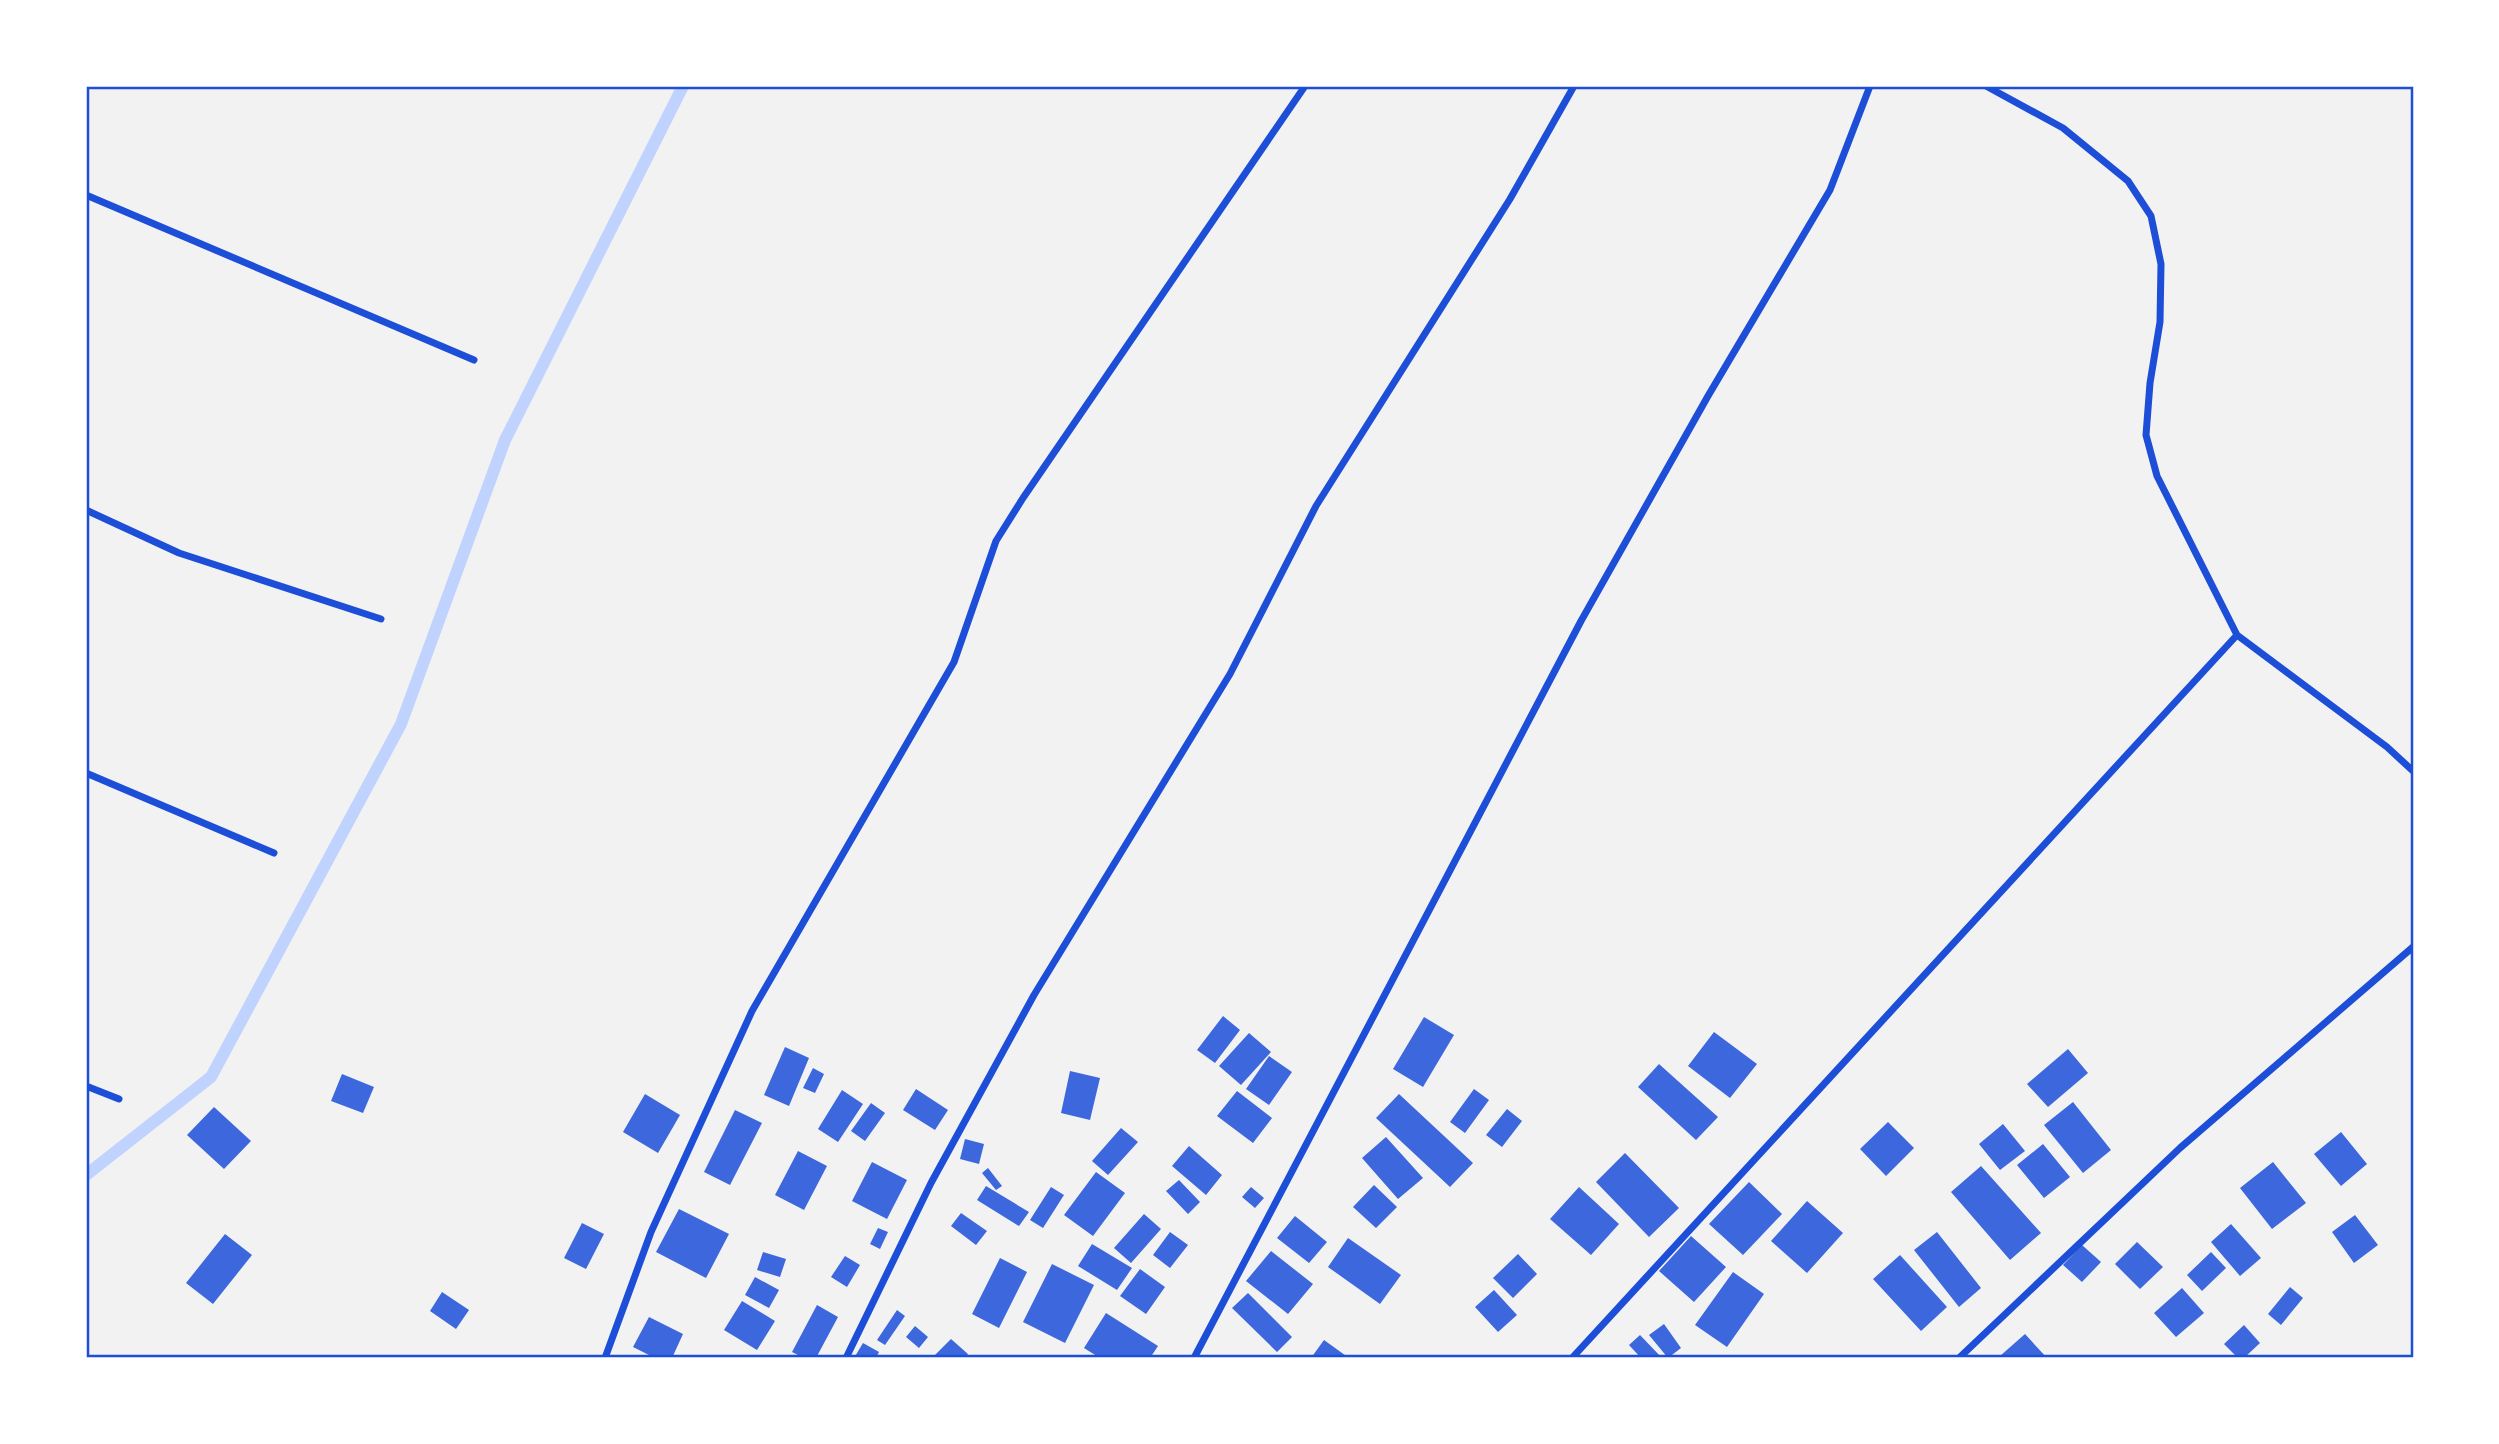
<svg xmlns="http://www.w3.org/2000/svg" width="2499" height="1444" viewBox="0 0 2499 1444" font-family="'DejaVu Sans',sans-serif">
<style>
.lines{fill:none;stroke-linecap:round;stroke-linejoin:round}
.stream{stroke:#bfd3fe;stroke-width:12}
.building{fill:#3d67dc}
.minor{stroke:#1d4ed8;stroke-width:7}
.neatline{fill:none;stroke:#1d4ed8;stroke-width:2.5}
</style>
<rect width="100%" height="100%" fill="#f2f2f2"/>
<g class="lines">
<path class="stream" d="M86 1175 211 1077 401 724 505 440 683 86"/>
</g>
<path class="building" d="M1223 1016 1240 1030 1215 1063 1197 1050Z
M1424 1017 1454 1035 1423 1087 1393 1069Z
M1714 1032 1757 1064 1730 1098 1688 1066Z
M1249 1033 1271 1052 1241 1085 1219 1066Z
M785 1047 809 1058 789 1106 764 1095Z
M2068 1049 2088 1073 2048 1107 2027 1084Z
M1269 1056 1292 1072 1269 1105 1246 1089Z
M1659 1064 1718 1117 1696 1140 1638 1087Z
M813 1068 824 1074 815 1093 803 1088Z
M1070 1071 1100 1078 1090 1120 1061 1113Z
M342 1074 374 1087 363 1113 331 1101Z
M916 1089 948 1110 935 1130 903 1110Z
M1474 1089 1489 1100 1465 1133 1450 1122Z
M842 1090 863 1104 838 1142 818 1129Z
M1237 1091 1272 1118 1253 1143 1217 1116Z
M645 1094 680 1115 658 1153 623 1132Z
M1399 1094 1473 1163 1450 1187 1376 1118Z
M2073 1102 2111 1150 2083 1173 2044 1125Z
M871 1103 885 1113 865 1141 851 1131Z
M214 1107 251 1141 224 1169 187 1135Z
M1507 1109 1522 1121 1502 1147 1486 1135Z
M735 1110 762 1123 730 1185 704 1172Z
M1888 1122 1914 1148 1886 1176 1860 1149Z
M2003 1124 2025 1151 2000 1170 1979 1144Z
M1121 1128 1138 1142 1108 1175 1092 1161Z
M2341 1132 2367 1164 2341 1186 2314 1154Z
M1386 1137 1423 1178 1398 1199 1362 1158Z
M965 1139 984 1144 979 1164 960 1159Z
M2043 1144 2070 1177 2044 1198 2017 1165Z
M1189 1146 1222 1175 1206 1195 1172 1166Z
M798 1151 827 1166 804 1210 775 1195Z
M1625 1153 1679 1208 1649 1237 1596 1182Z
M872 1162 907 1180 887 1219 852 1201Z
M2273 1162 2306 1203 2272 1229 2240 1188Z
M1981 1166 2041 1233 2010 1260 1951 1192Z
M988 1168 1002 1186 996 1190 982 1173Z
M1096 1172 1125 1193 1093 1236 1064 1215Z
M1179 1180 1200 1202 1188 1214 1166 1191Z
M1749 1182 1782 1214 1743 1255 1709 1224Z
M1374 1185 1397 1207 1376 1228 1353 1207Z
M986 1186 1029 1212 1019 1226 977 1200Z
M1051 1187 1064 1195 1043 1228 1030 1220Z
M1251 1187 1264 1198 1255 1208 1242 1197Z
M1579 1187 1619 1224 1591 1255 1550 1219Z
M1807 1201 1843 1233 1807 1273 1771 1241Z
M679 1209 729 1234 706 1278 656 1252Z
M961 1213 987 1231 976 1245 951 1226Z
M1144 1214 1161 1229 1131 1263 1114 1248Z
M2355 1215 2378 1245 2354 1263 2332 1232Z
M1295 1216 1327 1242 1309 1263 1277 1238Z
M582 1223 604 1234 586 1269 564 1258Z
M2231 1224 2261 1258 2240 1276 2211 1242Z
M878 1228 888 1232 880 1249 870 1244Z
M1170 1232 1188 1245 1170 1268 1153 1255Z
M1937 1232 1981 1288 1959 1307 1914 1250Z
M225 1234 252 1255 213 1304 186 1283Z
M1691 1236 1726 1267 1694 1302 1659 1271Z
M1348 1238 1401 1275 1380 1304 1328 1267Z
M2137 1242 2163 1267 2140 1289 2115 1264Z
M1092 1244 1132 1268 1117 1290 1078 1266Z
M2082 1245 2101 1262 2082 1282 2063 1265Z
M1271 1251 1313 1284 1288 1314 1246 1281Z
M763 1252 786 1259 780 1277 757 1270Z
M2211 1252 2226 1268 2202 1291 2187 1275Z
M1518 1254 1537 1274 1513 1298 1493 1278Z
M1900 1255 1947 1307 1921 1331 1873 1279Z
M845 1256 860 1265 847 1287 831 1277Z
M1000 1258 1027 1272 999 1328 972 1314Z
M1052 1264 1094 1285 1065 1343 1023 1322Z
M1140 1269 1165 1287 1146 1314 1120 1296Z
M1733 1272 1764 1294 1727 1347 1695 1325Z
M755 1277 779 1290 769 1308 745 1295Z
M2290 1287 2303 1298 2281 1325 2268 1314Z
M2182 1288 2204 1313 2176 1337 2154 1313Z
M1494 1290 1517 1315 1498 1332 1475 1307Z
M442 1292 469 1310 456 1329 430 1311Z
M1248 1293 1292 1337 1277 1352 1232 1308Z
M742 1301 775 1321 757 1350 724 1330Z
M817 1305 838 1317 816 1358H804L792 1352Z
M897 1310 905 1316 885 1345 877 1340Z
M1106 1313 1158 1346 1150 1358H1100L1084 1348Z
M649 1317 683 1334 672 1358H655L633 1347Z
M1664 1324 1681 1348 1668 1358 1649 1335Z
M2244 1325 2260 1343 2244 1358H2238L2224 1344Z
M915 1326 928 1337 919 1348 906 1337Z
M2025 1334 2047 1358H2003L2000 1356Z
M1640 1335 1662 1358H1641L1629 1345Z
M951 1339 968 1354 965 1358H932Z
M1324 1340 1349 1358H1311Z
M863 1343 879 1352 876 1358H854Z"/>
<g class="lines">
<path class="minor" d="M1986 86 2063 128 2128 181 2151 216 2161 264 2160 322 2150 383 2146 435 2157 476 2237 635 2387 747 2413 771
M86 195 474 360
M86 510 179 553 381 619
M86 773 274 853
M86 1086 119 1099
M605 1358 651 1232 752 1011 954 662 996 541 1023 498 1305 86
M846 1358 931 1183 1034 995 1230 674 1316 506 1510 199 1574 86
M1194 1358 1581 621 1708 396 1830 190 1870 86
M1572 1358 2237 635
M1959 1358 2180 1148 2413 947"/>
</g>
<rect width="2499" height="1444" fill="none" stroke="#ffffff" stroke-width="175"/>
<rect x="88" y="88" width="2324" height="1268" class="neatline"/>
</svg>
